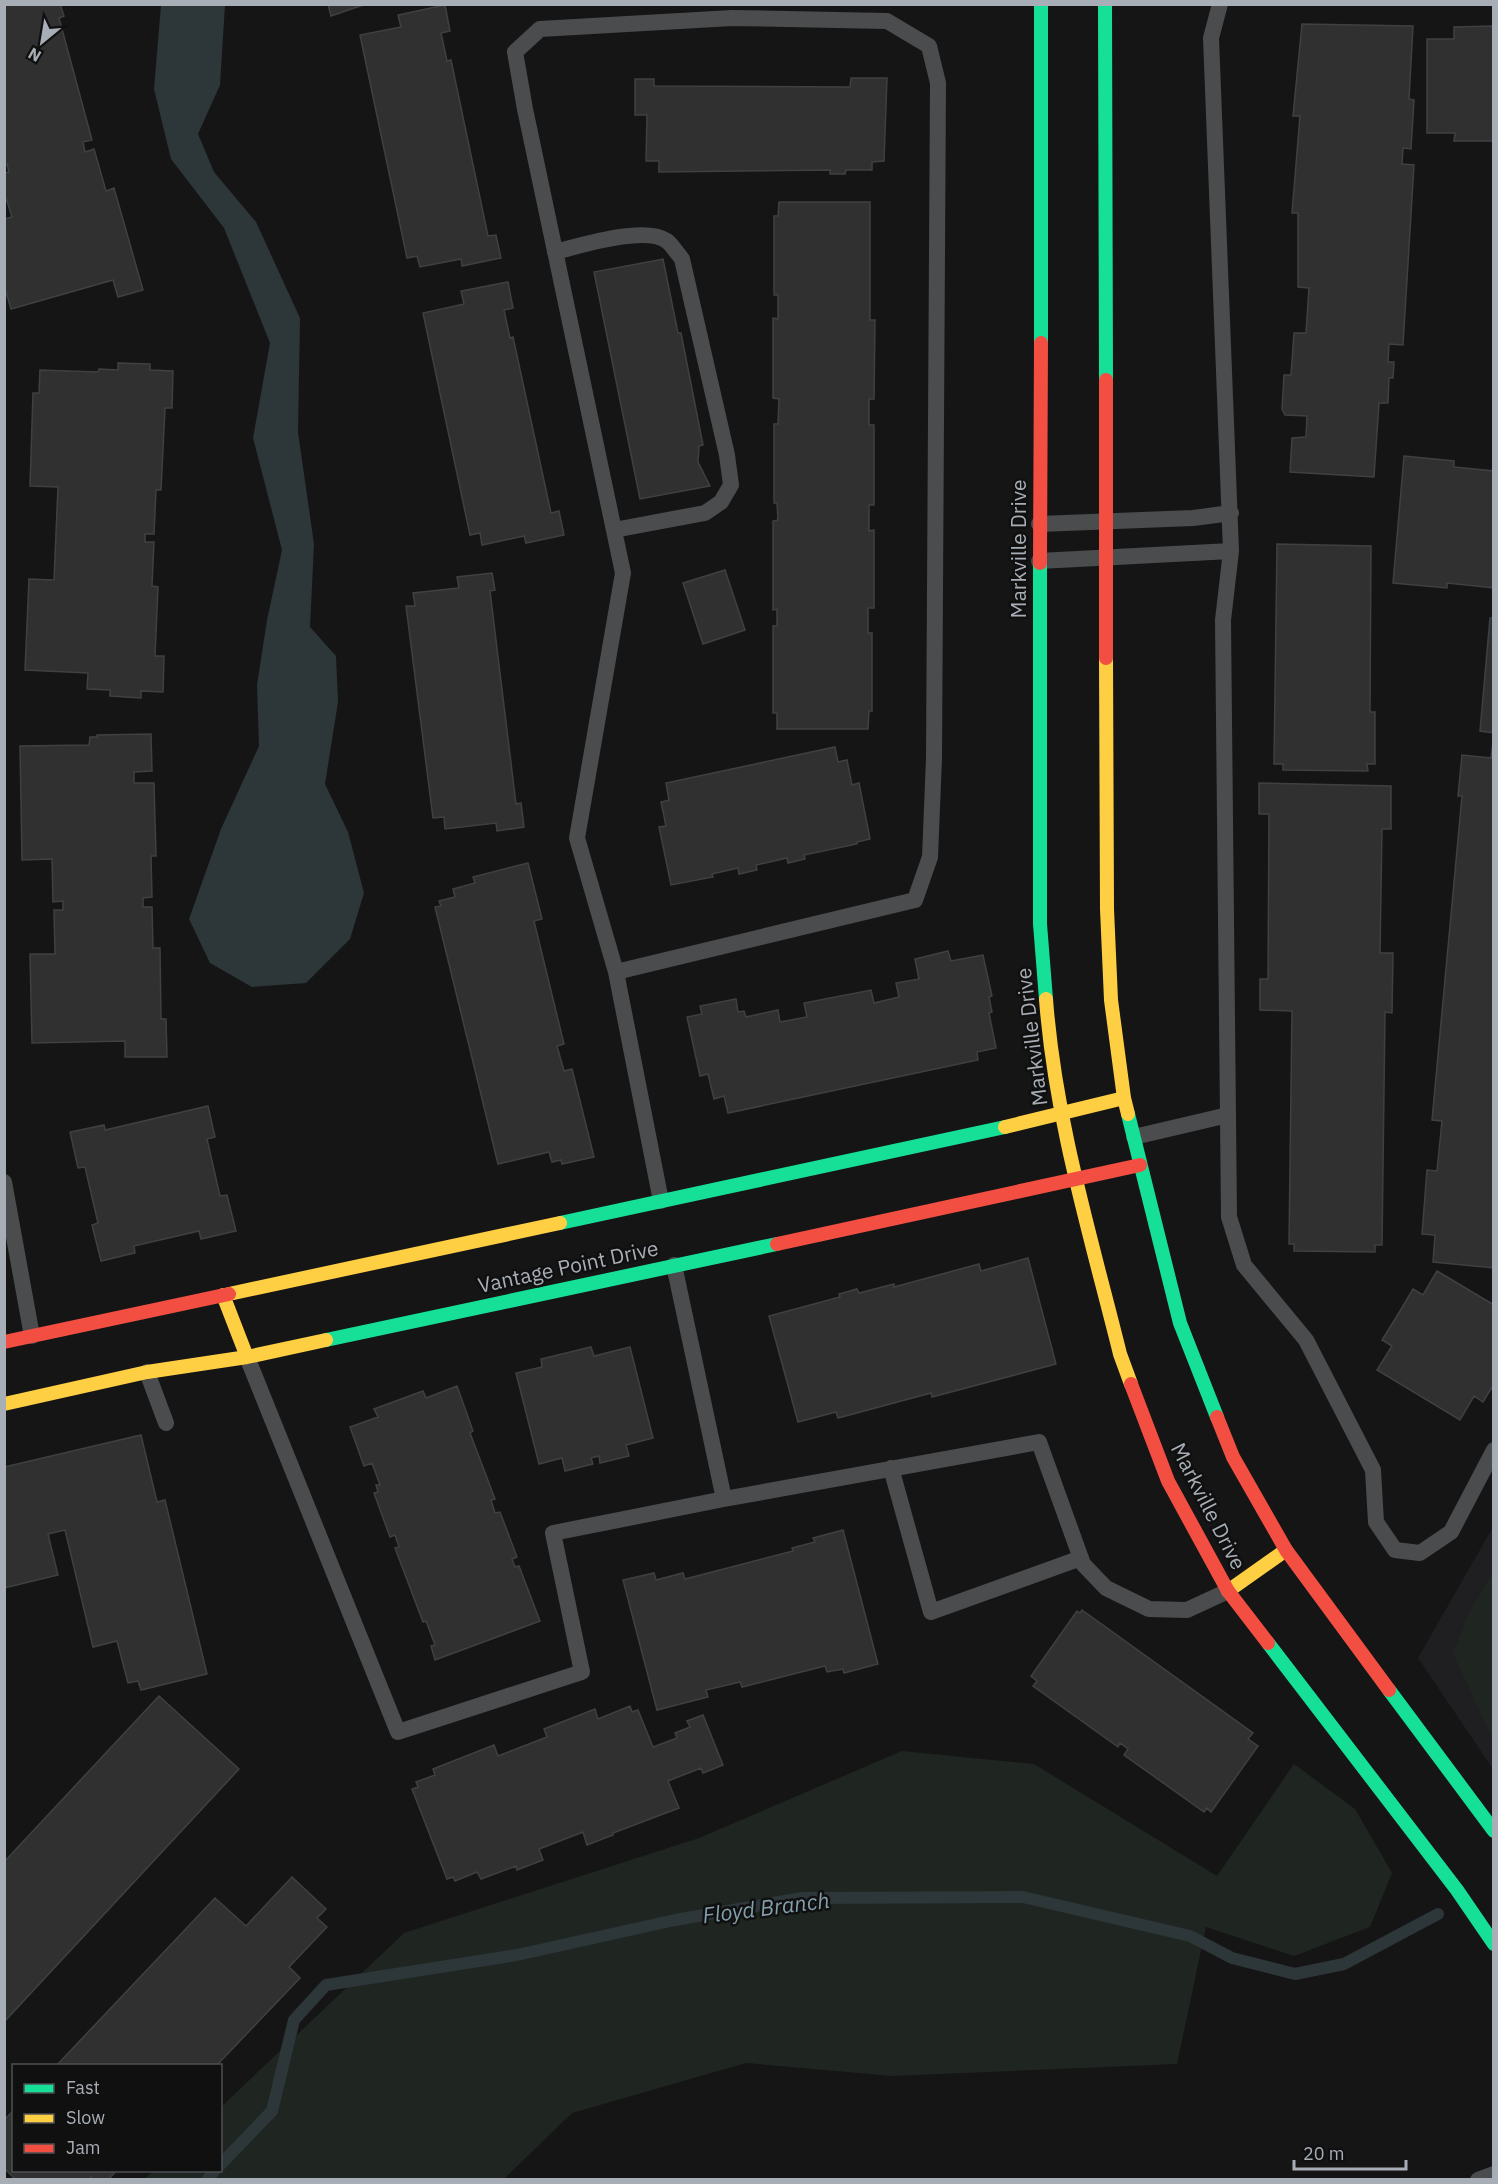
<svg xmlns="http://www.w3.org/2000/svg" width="1498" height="2184" viewBox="0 0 1498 2184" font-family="'IBM Plex Sans',sans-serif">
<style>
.built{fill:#1f1f21}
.green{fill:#1f2520}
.water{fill:#2d3639}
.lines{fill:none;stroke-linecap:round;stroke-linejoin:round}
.stream{stroke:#2d3639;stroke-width:12}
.building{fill:#303031;stroke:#3e4042;stroke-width:1.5}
.lane{stroke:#4a4c4e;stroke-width:16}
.fast{stroke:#16e098;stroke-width:14}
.slow{stroke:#ffcf43;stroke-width:14}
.jam{stroke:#f24e42;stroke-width:14}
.labels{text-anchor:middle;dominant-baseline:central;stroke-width:5;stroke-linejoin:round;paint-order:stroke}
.street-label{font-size:21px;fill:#a8aeb5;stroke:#101011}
.water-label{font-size:22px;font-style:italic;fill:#839fab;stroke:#101011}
</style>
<rect width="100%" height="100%" fill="#151516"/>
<path class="built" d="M1493 1527V1769L1418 1658Z"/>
<path class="green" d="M1493 1572V1739L1453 1654 1467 1617Z
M902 1751 1034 1764 1217 1876 1294 1764 1355 1809 1392 1873 1370 1927 1294 1956 1206 1927 1177 2064 892 2076 746 2063 572 2113 504 2179H144L154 2171 220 2170 221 2107 404 1933 699 1838Z"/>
<path class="water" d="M161 5H225L220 85 198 134 214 172 256 222 300 318 298 432 314 544 310 627 336 656 338 702 325 784 348 832 364 893 350 939 306 983 252 987 210 963 189 919 221 829 259 746 257 685 267 620 282 550 253 438 270 343 224 228 171 159 154 89Z"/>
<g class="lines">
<path class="stream" d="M220 2165 272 2111 294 2020 326 1985 517 1955 675 1920 802 1898 1023 1897 1190 1936 1232 1958 1295 1974 1344 1964 1438 1914
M207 2180 215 2170"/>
</g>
<path class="building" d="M4 4H60L64 16 59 18 92 140 83 142 85 152 94 149 106 191 114 188 143 290 118 297 113 280 11 309 4 285V219L12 217 4 192V173L9 172 7 164 4 165Z
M328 4H366L331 16Z
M445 5 450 31 441 33 447 61 451 60 488 236 496 235 501 258 462 266 461 259 420 267 417 256 407 258 360 35 401 27 398 15Z
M1302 24 1413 26 1409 99 1414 100 1411 149 1403 148 1402 164 1414 165 1403 345 1389 344 1388 362H1394L1393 378H1389L1388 403H1379L1374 477 1290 472 1292 438 1306 437 1307 416 1285 415 1282 409 1284 375H1291L1294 333H1306L1309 288 1298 287V213H1292L1300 116H1293Z
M1494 26V141H1454L1455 133H1427V39H1454V27Z
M851 78H887L884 161 872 162V170H846L845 174H830V170L659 172V161H646L647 115H635V79H654V86L850 87Z
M779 202H870V320H875L874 399H869V425H874V505H869V531L874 530V608H868V633H872V711H869L868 729H777V713H773V626H777V609L773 610V521L778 520 777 503H774V424H778L779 399 773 398V318L778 319V295H774V216H778Z
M663 259 678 333H681L703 445 699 446 698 462 710 486 640 499 594 272Z
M508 282 513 308 504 310 510 338 513 337 551 513 559 511 564 535 526 543 524 536 482 545 480 533 470 535 423 313 464 304 461 291Z
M118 363 150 364V370L173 371 172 408H165L161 490H156L154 534H145V542H154L152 586 158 587 155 656H164L163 692 141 691V698L110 696V690L87 689 88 673 25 670 29 579 54 580 58 487 30 486 33 393H39L40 370 98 372 99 369 118 370Z
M1404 456 1454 461V467L1494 471V588L1447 583V588L1393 583Z
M1277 544 1371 546 1370 712H1375V764H1367L1368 771 1283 770V764H1274Z
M725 570 745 630 703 644 683 583Z
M492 573 495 590 490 591 516 804 521 803 524 827 497 831 496 823 445 829 444 817 433 818 406 606H415L413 593 459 588 457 577Z
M1490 618H1494V733L1480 731Z
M151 734 152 771 134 772V783H154L156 856H151L152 897 143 898V907H152L153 948H160L161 1019H166L167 1057H125V1041L32 1043 30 954H55L54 910H63V901L53 902 52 859 22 860 20 746 89 745 90 737H97V735Z
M1494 734V1268L1433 1262 1435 1235 1422 1234 1427 1170 1437 1171 1442 1121 1432 1120 1462 796H1458L1462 755 1491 758Z
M835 747 838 762 847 760 852 785 859 783 870 839 857 842V844L804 855 805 859 788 863 787 858 756 865 757 870 739 874 738 868 712 874 713 877 671 885 659 827 666 826 661 802 669 800 666 783Z
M1259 783 1391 786V829H1382L1380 953H1393L1392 1013 1385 1012 1382 1245H1375V1252L1294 1251V1244H1289L1292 1011 1260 1010V979H1268L1269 814H1259Z
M528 863 542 919 534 921 564 1044 557 1046 564 1071 572 1069 594 1157 562 1164 561 1160 552 1162 549 1152 498 1164 435 907 441 906 439 901 455 897 453 889 475 883 473 877Z
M948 951 951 961 983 955 992 996 989 997 992 1012 989 1013 996 1048 977 1052 978 1060 728 1113 724 1096 714 1099 708 1074 700 1076 687 1017 702 1014 700 1006 736 999 738 1012 744 1011 746 1017 778 1010 780 1022 807 1017 804 1003 871 990 874 1003 899 997 896 983 919 979 915 959Z
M208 1106 215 1137 207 1139 220 1196 227 1195 236 1231 201 1239 199 1231 134 1246 135 1253 101 1261 92 1225 98 1223 85 1167 78 1168 70 1132 104 1125 105 1130Z
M1028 1258 1056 1364 932 1397 931 1393 838 1418 836 1412 798 1422 769 1316 840 1297 839 1294 857 1289 859 1293 894 1284V1287L979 1264 981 1271Z
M1437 1271 1494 1305V1384L1483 1402 1474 1396 1460 1420 1377 1370 1392 1346 1382 1340 1400 1311 1413 1289 1423 1295Z
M591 1347 594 1356 630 1347 653 1438 626 1445 629 1456 600 1463 599 1456 591 1458 593 1464 565 1471 562 1458 539 1464 516 1373 542 1367 541 1359Z
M457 1386 473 1431 470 1433 495 1499 491 1500 495 1513 500 1512 517 1557 512 1559 515 1567 519 1566 540 1621 435 1660 431 1646 435 1645 426 1621 423 1622 395 1548 399 1547 395 1535 390 1537 374 1493 378 1492 376 1485H380L372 1463 364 1466 350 1427 378 1417 374 1409 423 1391 426 1398Z
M141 1435 157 1502 165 1500 207 1674 141 1690 138 1681 128 1683 117 1641 93 1647 65 1530 48 1534 58 1575 4 1588V1467Z
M843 1530 878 1664 844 1673 843 1669 827 1672 825 1666 742 1687 740 1682 706 1690 708 1697 657 1710 623 1580 654 1573 656 1580 683 1573 685 1579 793 1551 792 1548 815 1542 813 1538Z
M1082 1610 1253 1733 1248 1739 1258 1746 1211 1812 1207 1808 1204 1812 1124 1755 1128 1749 1120 1743 1118 1747 1033 1686 1037 1681 1031 1676 1077 1611 1080 1613Z
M159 1696 239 1769 4 2022V1862Z
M630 1706 632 1712 638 1710 653 1747 677 1738 675 1733 690 1727 687 1721 703 1715 723 1765 703 1773 701 1768 668 1781 679 1808 613 1833V1835L587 1845 583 1832 539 1849 543 1860 517 1870 516 1866 481 1879 477 1872 455 1881 453 1877 447 1879 412 1789 418 1787 416 1782 435 1775 433 1769 494 1745 498 1756 547 1737 544 1729 595 1709 598 1719Z
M292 1877 326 1909 317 1918 327 1927 289 1967 300 1978 216 2066H56L215 1898 246 1926Z
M14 2110V2170H117L108 2180H94L91 2177 89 2180H16L4 2168V2120Z"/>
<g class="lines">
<path class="lane" d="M1220 4 1211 38 1231 551 1223 620 1229 1217 1244 1265 1306 1340 1373 1470 1376 1522 1395 1550 1420 1553 1451 1532 1494 1450
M732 18 887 21 929 46 938 83 934 758 930 857 915 900 616 972 577 838 623 573 525 109 515 52 540 29Z
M555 252C580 246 645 225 667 241 672 245 677 253 682 259L727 455 731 485 721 502 705 513 614 530
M1039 524 1193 518 1231 513
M1039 561 1231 551
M616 972 661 1201
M1134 1137 1228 1115
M4 1182 32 1336
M674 1265 724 1499
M247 1357 398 1732 582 1672 553 1533 724 1499 1039 1442 1083 1564 1106 1588 1149 1609 1187 1610 1228 1591
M147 1372 166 1423
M891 1468 931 1612 1081 1558
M1478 2180 1494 2174"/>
<path class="fast" d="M1105 4 1106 380
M1041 343V4
M1040 563V924L1046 999
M1128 1114 1180 1323 1217 1417
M560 1223 1005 1127
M326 1340 777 1244
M1268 1643 1457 1890 1494 1944
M1389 1690 1494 1831"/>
<path class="slow" d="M1106 658 1107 909 1111 1000 1124 1098 1128 1114
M1046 999C1055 1120 1091 1237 1120 1354L1131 1384
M1005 1127 1124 1098
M229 1294 560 1223
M223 1295 247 1357
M4 1404 147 1372 247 1357 326 1340
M1228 1591 1286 1550"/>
<path class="jam" d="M1106 380V658
M1040 563 1041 343
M777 1244 1140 1165
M4 1342 229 1294
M1131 1384 1168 1481 1228 1591 1268 1643
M1217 1417 1233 1457 1286 1550 1389 1690"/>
</g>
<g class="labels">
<g class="street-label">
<text transform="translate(1018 549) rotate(-90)">Markville Drive</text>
<text transform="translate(1031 1037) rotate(-97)">Markville Drive</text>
<text transform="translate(568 1266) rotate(-12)">Vantage Point Drive</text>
<text transform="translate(1209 1506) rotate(63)">Markville Drive</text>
</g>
<g class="water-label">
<text transform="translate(766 1907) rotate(-7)">Floyd Branch</text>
</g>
</g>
<rect width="1498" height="2184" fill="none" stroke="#a8aeb5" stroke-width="12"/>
<rect x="12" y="2064" width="210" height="108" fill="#101011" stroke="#4d4f53" stroke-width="1.5"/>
<rect x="24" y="2084" width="30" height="9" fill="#16e098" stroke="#4d4f53" stroke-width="1.5"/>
<text x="66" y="2094" font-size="18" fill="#a8aeb5">Fast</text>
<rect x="24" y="2114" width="30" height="9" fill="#ffcf43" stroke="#4d4f53" stroke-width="1.5"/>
<text x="66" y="2124" font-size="18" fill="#a8aeb5">Slow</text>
<rect x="24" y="2144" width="30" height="9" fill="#f24e42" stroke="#4d4f53" stroke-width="1.5"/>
<text x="66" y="2154" font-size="18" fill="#a8aeb5">Jam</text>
<g transform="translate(42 42) rotate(210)" stroke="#101011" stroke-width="4.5" paint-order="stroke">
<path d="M0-4.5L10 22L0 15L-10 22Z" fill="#a8aeb5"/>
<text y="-9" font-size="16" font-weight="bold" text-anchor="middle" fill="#a8aeb5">N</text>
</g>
<path d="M1294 2160v9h112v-9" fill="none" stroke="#a8aeb5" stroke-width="3"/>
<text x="1303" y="2160" font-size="18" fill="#a8aeb5" stroke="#101011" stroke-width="4.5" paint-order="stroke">20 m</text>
</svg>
